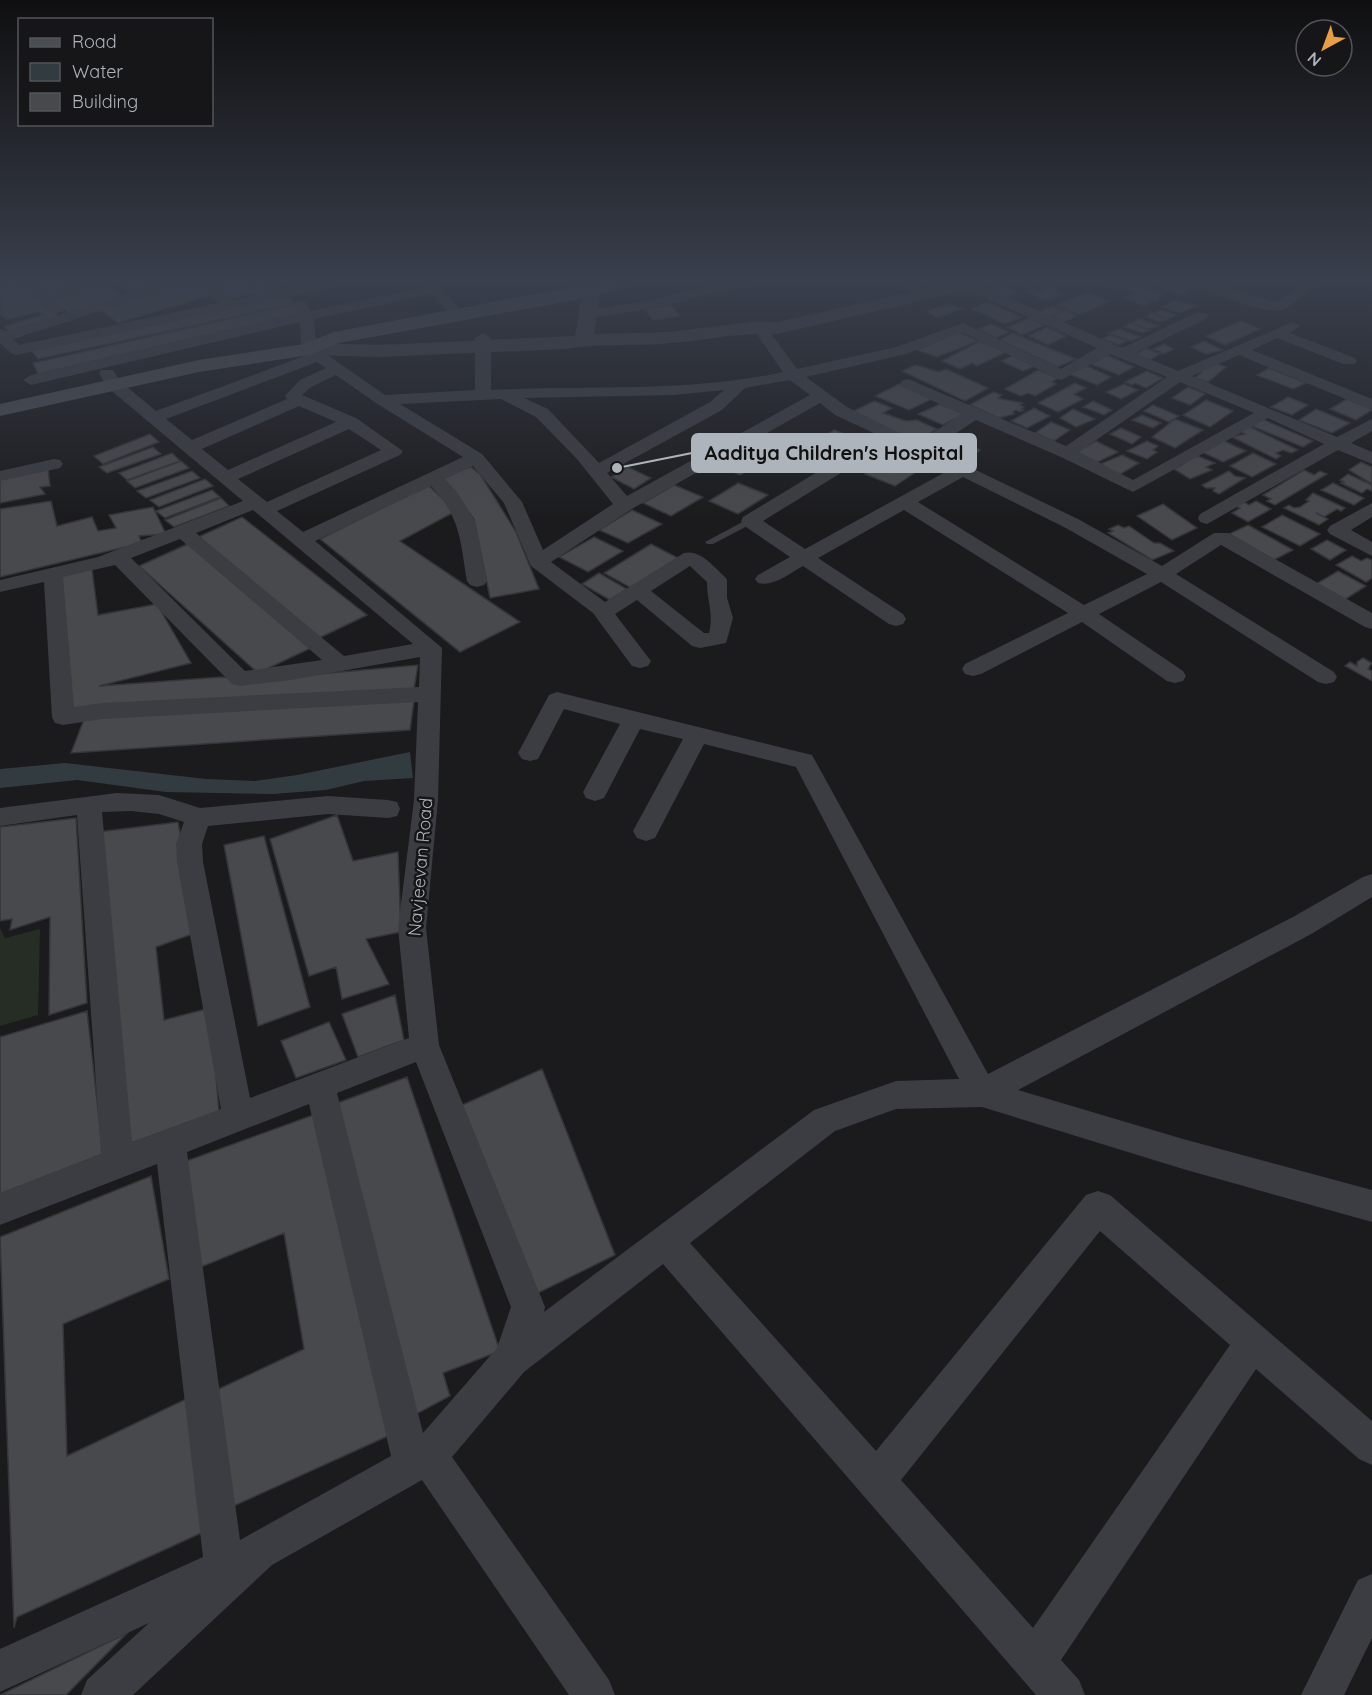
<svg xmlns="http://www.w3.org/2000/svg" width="1372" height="1695" viewBox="0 0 1372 1695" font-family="Quicksand,sans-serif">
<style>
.green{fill:#252d25}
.water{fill:#313b40}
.building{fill:#48494d;stroke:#353539;stroke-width:1.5}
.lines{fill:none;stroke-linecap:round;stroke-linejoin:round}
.service{fill:#3c3d42;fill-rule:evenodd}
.minor{fill:#3c3d42;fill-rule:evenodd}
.tertiary{fill:#3c3d42;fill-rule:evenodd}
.secondary{fill:#4a4d51;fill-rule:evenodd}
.labels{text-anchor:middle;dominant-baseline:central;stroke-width:5;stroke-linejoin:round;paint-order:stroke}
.street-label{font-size:18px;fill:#aeb4bb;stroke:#161618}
.leader{fill:none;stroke:#aeb4bb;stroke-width:2}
.callout-dot{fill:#aeb4bb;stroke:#161618;stroke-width:2}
.callout{fill:#aeb4bb;stroke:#aeb4bb;stroke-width:2}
.callout-label{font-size:20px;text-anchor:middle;font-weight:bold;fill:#111}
</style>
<rect width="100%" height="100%" fill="#1b1b1d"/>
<path class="green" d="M0 928 5 938 40 929 38 1015 0 1026Z"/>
<path class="water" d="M410 752 413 778 364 781 326 790 273 794 166 792 77 780 0 788V769L65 763 206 779 255 781 297 775Z"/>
<path class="building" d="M0 281H17L58 316 9 331 4 327 43 314 38 312 7 320 0 315Z
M27 281H91L46 297Z
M114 281H180L134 295Z
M193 281 211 295 118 323 101 310Z
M205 281H269L281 289 259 296 251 293 229 300 213 288 216 287 211 283 205 285Z
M281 281H322L291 288Z
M1095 281 1132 283 1163 294 1158 297 1161 298 1155 302 1151 300 1146 306 1123 298 1136 293 1135 292 1111 286 1108 287Z
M1175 282H1181L1194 287 1180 295 1162 289Z
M107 283 123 298 69 313 50 300Z
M1001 285 1018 293 1003 299 987 291Z
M1050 286 1064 294 1045 301 1022 290 1030 287 1040 291Z
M1087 292 1109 301 1080 315 1057 305Z
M287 296 295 304 38 359 31 350Z
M1175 300 1196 306 1180 313 1162 307Z
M987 302 1021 317 1005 324 972 309Z
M295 304 299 314 38 374 33 363Z
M949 304 963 309 937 318 927 311Z
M671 305 680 316 653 320 645 310Z
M1053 306 1064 310 1050 317 1039 312Z
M1065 310 1077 316 1064 322 1053 317Z
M1160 310 1176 315 1168 319 1154 314Z
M1151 312 1154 314 1168 320 1160 322 1147 317Z
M1030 318 1045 325 1022 335 1008 327Z
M1139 319 1159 326 1148 329 1131 323Z
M1241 321 1260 329 1225 345 1206 336Z
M1130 323 1150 330 1143 333 1124 327Z
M991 324 1009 332 996 338 978 329Z
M1047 327 1066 336 1048 345 1029 336Z
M1119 329 1141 337 1131 341 1108 333Z
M958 332 978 341 937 357 917 350Z
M1012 333 1076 359 1057 367 1000 340Z
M1110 335 1127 341 1119 345 1102 339Z
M980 341 1006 352 977 366 972 363 960 369 942 361Z
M1204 341 1223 350 1206 354 1191 347Z
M1164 344 1174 349 1164 354 1153 349Z
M1146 348 1160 354 1150 360 1135 354Z
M1107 355 1134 367 1119 375 1091 364Z
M1012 356 1035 366 1023 371 1001 361Z
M1214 363 1226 367 1208 382 1195 378 1202 372 1200 371Z
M915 365 939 372 946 369 988 388 965 401 902 371Z
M1085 365 1111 377 1097 385 1069 374Z
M1269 368 1306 383 1293 389 1257 375Z
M1038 370 1058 378 1052 382 1056 384 1035 396 1028 393 1021 396 1005 389Z
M1147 371 1163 378 1146 388 1135 383 1132 385 1125 382Z
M1075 383 1086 388 1074 394 1083 399 1058 412 1038 403Z
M899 384 932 399 909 410 875 396Z
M1124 384 1138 390 1121 399 1106 392Z
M1188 387 1205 394 1190 405 1172 398Z
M993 392 1002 395 998 398 1001 399 1023 403 1020 405 1024 407 1021 409 1024 410 1020 412 1016 410 1013 412 1014 414 999 418 970 405Z
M1288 397 1308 405 1292 415 1271 407Z
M1347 399 1372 409V410L1356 420 1330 409Z
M1206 400 1233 411 1210 427 1183 415Z
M874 401 892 408 883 413 906 421 917 420 937 429 917 442 852 412Z
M1093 401 1112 410 1104 415 1083 407Z
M940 404 964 414 943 425 918 414Z
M1153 405 1179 416 1169 422 1144 411Z
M1034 408 1050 416 1027 428 1011 421Z
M1073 409 1095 419 1076 427 1060 418Z
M1316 409 1350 423 1332 433 1299 420Z
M1142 415 1161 423 1153 428 1132 420Z
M1175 419 1203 430 1175 448 1152 437Z
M1262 419 1313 441 1303 447 1252 426Z
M1051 422 1070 430 1054 441 1035 433Z
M1248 426 1298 450 1291 453 1283 450 1276 453 1281 456 1276 459 1232 437 1245 434 1239 431Z
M1121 428 1141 437 1132 444 1110 434Z
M834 430 863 441 836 457 808 446Z
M150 434 159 442 103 464 94 456Z
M956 440 980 450 967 461 960 458 967 450 958 447 956 449 960 450 952 451 957 453 952 456 938 449 942 444Z
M1222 440 1246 451 1223 462 1202 452Z
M1096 441 1118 452 1096 463 1074 453Z
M1147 441 1158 446 1153 450 1157 452 1147 459 1127 451Z
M741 446 769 458 740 475 712 463Z
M153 447 161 454 107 473 99 467Z
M172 453 180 461 127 480 119 473Z
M1253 453 1276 464 1252 477 1230 466Z
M1122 455 1139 463 1119 475 1098 465Z
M1195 455 1215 463 1206 467 1212 470 1190 479 1174 469 1182 465 1179 464Z
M891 456 922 468 895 486 865 474Z
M181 461 189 468 135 488 127 481Z
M1361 462 1372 467V484L1349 470Z
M471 467 480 474 516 532 539 589 490 598 474 519 441 477Z
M628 467 651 478 634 489 611 477Z
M48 469 50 486 40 487 45 494 0 503V479Z
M1304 470 1314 475 1320 471 1327 474 1275 505 1267 501 1271 499 1263 495Z
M192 471 200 478 146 498 137 491Z
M1229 471 1235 476 1245 478 1219 494 1213 491 1215 488H1206L1202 485Z
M1348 474 1372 485V491L1367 489 1362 493 1341 483 1344 482 1340 480Z
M205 479 213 486 159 507 150 500Z
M738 483 768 495 738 514 709 501Z
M1333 483 1364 498 1354 505 1321 490Z
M428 485 456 511 400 541 520 622 460 652 320 539Z
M674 485 703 497 671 516 643 503Z
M212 490 220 497 165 518 156 511Z
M1313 493 1345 508 1341 511 1337 509 1324 517 1316 513 1328 519 1319 525 1284 508 1289 505 1294 508 1300 507 1309 501 1306 500Z
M221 498 229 506 174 527 165 520Z
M51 501 57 526 92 517 98 531 116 528 109 515 153 507 166 534 139 536 142 543 0 577V509Z
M1256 501 1271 509 1248 522 1232 513 1240 508 1236 506 1244 502 1249 505Z
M1163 504 1197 528 1172 540 1137 516Z
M632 510 662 524 628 543 599 530Z
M1282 515 1320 534 1300 546 1262 527Z
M242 517 367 615 315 640 194 539Z
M1118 525 1124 528 1129 526 1154 543H1160L1174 551 1152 560 1108 533 1113 531 1109 529Z
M1248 525 1293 550 1274 560 1229 534Z
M594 537 623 551 588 572 559 557Z
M1327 540 1346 550 1330 560 1311 549Z
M190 543 313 647 258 673 139 566Z
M651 544 678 558 631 588 604 573Z
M1352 556 1361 561 1367 558 1372 560V578L1366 582 1336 565Z
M92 569 98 615 157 604 191 663 99 686 222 677 251 680 418 665 414 689 68 713 57 577Z
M1338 571 1366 586 1344 600 1316 584Z
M599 573 627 589 610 600 582 584Z
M1363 658 1372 663 1368 669 1372 671V681L1345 666 1350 662 1357 666V662Z
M414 701 410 730 71 753 85 717Z
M337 815 353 861 398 852 401 932 366 939 389 984 342 999 336 967 309 976 270 839Z
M76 818 87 1003 49 1015 50 917 10 930 12 919 0 921V827Z
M178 822 198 932 156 947 164 1020 210 1008 219 1111 129 1144 98 832Z
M264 836 310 1007 258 1026 224 845Z
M395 995 404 1040 358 1057 342 1014Z
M87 1011 103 1154 0 1194V1037Z
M329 1022 346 1060 296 1078 281 1041Z
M542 1069 615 1255 534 1295 458 1107Z
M407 1077 500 1351 443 1373 450 1396 409 1418 332 1105Z
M316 1114 388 1436 227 1509 208 1394 304 1349 284 1233 196 1269 181 1163Z
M151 1176 169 1279 63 1324 67 1456 186 1399 210 1529 17 1617 14 1628 0 1237Z
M144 1616 66 1695H0L123 1635Z"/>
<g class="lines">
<path class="service" d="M750 518 753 519V523L713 544H707L705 542Z"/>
<path class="minor" d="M15 281H31L47 295 91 281H114L112 284 55 301 63 310 56 314 51 313Z
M169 281H207L234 300 322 281H351L344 285 16 355 11 353 0 343V329L6 331ZM191 282 219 303 19 345 13 339Z
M730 281H757L755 284 643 310 589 318 582 314 589 310 643 302Z
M895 281H912L925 292 918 296Z
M954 281H971L1122 348 1196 313H1206L1208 316 1206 319 1135 353 1178 371 1293 322 1300 326 1290 333 1355 358 1357 361 1355 364H1343L1277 338 1252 350 1372 399V410L1239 355 1192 376 1337 437 1372 419V431L1351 443 1372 452V464L1338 450 1207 524 1200 522 1198 518 1200 514 1324 444 1268 418 1133 492 1061 457 976 420 932 449 1078 519 1162 566 1214 533H1228L1372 613V629L1365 627 1221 545 1176 574 1334 672 1337 677 1334 682 1326 684 1318 682 1161 582 1099 614 1183 671 1186 676 1183 681 1175 683 1167 681 1082 622 981 674 973 676 965 674 962 669 965 664 1068 613 904 510 818 558 903 614 906 619 903 624 896 626 889 624 803 566C790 573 774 587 758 583L755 579 758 575 790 557 743 525 741 521 743 517 878 435 835 415 820 403 630 510 551 562 605 602 684 553C700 549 713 566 724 576L727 580V598L733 618 726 643 700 648 692 646 637 600 615 614 651 661 648 666 640 668 632 666 593 613 531 566 504 503 473 466 445 479 457 492 475 521 487 581 484 585 477 587 470 585 467 581C460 540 461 518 431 486L315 541 442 648 438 800 426 928 439 1045 545 1307 544 1312 814 1110 896 1081 959 1079 796 767 704 744 655 838 646 841 637 838 633 831 683 739 640 729 604 798 595 801 586 798 583 792 620 724 564 709 538 759 530 761 522 759 518 753 549 695 557 692 812 755 988 1074 1293 917 1363 877 1372 874V897L1313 933 1018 1090 1183 1139 1372 1190V1222L1183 1169 982 1107 896 1109 835 1131 690 1243 876 1451 1086 1195 1098 1191 1110 1195 1372 1421V1465L1359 1459 1256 1369 1061 1660 1079 1680 1085 1695H1036L663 1264 524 1372 452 1457 609 1680 615 1695H569L422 1480 272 1565 133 1695H81L87 1680 149 1623 0 1692V1649L203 1557 157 1164 0 1225V1193L101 1154 77 815 0 826V808L117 793 159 795 200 808 328 796 388 800 397 802 400 809 397 816 388 818 328 814 208 826 202 844 203 862 250 1098 409 1038 398 928 414 800 418 702 102 719 63 725 55 723 52 717 44 582 0 592V580L98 557 243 501 107 387 99 373 101 370H113L120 381 156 411 307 355 301 349 300 322 31 385 23 380 31 375 298 314 293 304 300 300 305 301 311 311 435 285 440 286 462 311 464 314 462 317H452L432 294 314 319 316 347 385 395 475 390V338L483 333 491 338V390C588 385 688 393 783 372L752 327 759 323 764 324 797 369 896 347 963 323 1061 369 1097 348 956 285ZM962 332 1061 380 1110 354 1167 377 1066 446 908 379 902 381 900 384 902 387 962 414 918 442 847 407 806 377 906 354ZM317 362 326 368 300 380 285 396 287 399 192 440 166 419ZM336 375 376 403 463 457 303 532 277 511 400 455 403 451 356 418 302 395 311 387ZM790 380 810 395 627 496 607 473 722 410 745 388ZM1180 382 1254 413 1133 480 1079 452ZM724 390 710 402 599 463 548 409 524 398 674 395ZM501 399 536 417 577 459 613 504 543 550 522 502 482 454 400 404ZM299 406 336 422 228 470 202 449ZM349 429 381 450 267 502 238 479ZM891 442 949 470 805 549 763 521ZM963 477 1064 527 1147 574 1084 605 918 502ZM253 510 413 644 344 656 196 533ZM180 539 322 660 245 671 131 558ZM115 565 232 684 240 686 291 680 420 657 419 687 102 703 74 707 63 577ZM690 566 707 582C707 602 714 613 709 633H704L651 591ZM131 811 159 814 184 822 176 844 177 862 221 1109 132 1142 102 812ZM416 1062 511 1307 497 1348 423 1433 337 1093ZM309 1104 391 1456 240 1540 187 1152ZM1100 1231 1230 1345 1033 1628 901 1480Z
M1184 281H1206L1276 302 1306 281H1323L1284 310C1264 315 1208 291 1186 284Z
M54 459 60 460 63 464 60 468 0 481V471Z
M1372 503V517L1351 530 1372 542V556L1330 534 1327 530 1330 526Z
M1372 1574V1638L1344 1695H1301L1358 1580Z"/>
<path class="tertiary" d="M564 281H586L600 291 594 334 669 332 759 321 777 322 961 281H994L986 286 777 334C742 332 706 340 671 343 636 347 600 343 565 349L379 357 309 355 302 353 299 349 302 345 309 343 379 345 575 336 582 293Z"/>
<path class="secondary" d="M604 281H634L631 285 591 297 339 343 309 355 199 372 0 416V404L199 360 304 344 334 332Z"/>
</g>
<linearGradient id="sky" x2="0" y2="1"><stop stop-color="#0f0f10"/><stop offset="0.54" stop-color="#393f4c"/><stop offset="1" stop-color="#393f4c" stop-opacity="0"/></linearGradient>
<rect width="1372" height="519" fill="url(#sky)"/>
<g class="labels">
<g class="street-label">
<text transform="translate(420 867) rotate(-85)">Navjeevan Road</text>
</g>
</g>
<path class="leader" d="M617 468L692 453"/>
<circle class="callout-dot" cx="617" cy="468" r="6"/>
<rect class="callout" x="692" y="434" width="284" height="38" rx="6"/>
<g class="callout-label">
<text x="834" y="460">Aaditya Children's Hospital</text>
</g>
<rect x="18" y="18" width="195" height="108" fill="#161618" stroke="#535559" stroke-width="1.5"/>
<rect x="30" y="38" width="30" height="9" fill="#4a4d51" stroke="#535559" stroke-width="1.5"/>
<text x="72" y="48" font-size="18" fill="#aeb4bb">Road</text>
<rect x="30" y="63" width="30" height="18" fill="#313b40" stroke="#535559" stroke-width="1.5"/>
<text x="72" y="78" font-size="18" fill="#aeb4bb">Water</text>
<rect x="30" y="93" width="30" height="18" fill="#48494d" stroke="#535559" stroke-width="1.5"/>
<text x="72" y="108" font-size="18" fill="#aeb4bb">Building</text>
<g transform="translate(1324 48) rotate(221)"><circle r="28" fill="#161618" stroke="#535559" stroke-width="1.5"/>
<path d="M0-4.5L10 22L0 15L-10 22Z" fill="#e89e47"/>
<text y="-9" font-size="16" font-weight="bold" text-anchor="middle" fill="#aeb4bb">N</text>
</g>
</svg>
